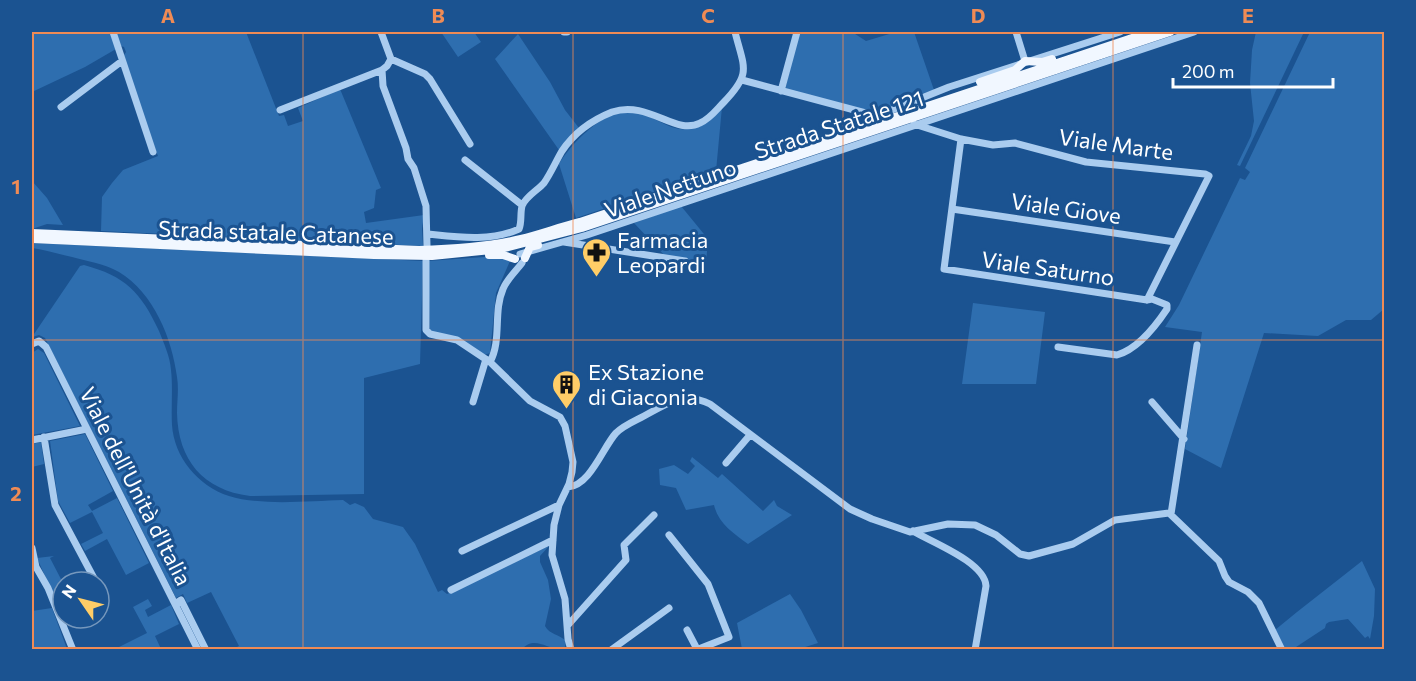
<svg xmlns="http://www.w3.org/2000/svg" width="1416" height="681" viewBox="0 0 1416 681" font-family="Commissioner,sans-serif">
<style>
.green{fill:#2e6eaf}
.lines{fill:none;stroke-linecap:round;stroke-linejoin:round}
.minor{stroke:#aaccef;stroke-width:7}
.major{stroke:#f1f7ff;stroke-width:8}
.grid{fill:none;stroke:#ef8b55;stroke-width:1.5;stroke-opacity:0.55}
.labels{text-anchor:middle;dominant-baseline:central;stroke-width:6;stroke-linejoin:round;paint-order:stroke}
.street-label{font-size:22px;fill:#fff;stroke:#1b5391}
.poi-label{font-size:22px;fill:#fff;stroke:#1b5391;text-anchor:start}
.neatline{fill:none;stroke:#ef8b55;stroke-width:2}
.grid-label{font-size:20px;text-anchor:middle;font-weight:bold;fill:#ef8b55}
</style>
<rect width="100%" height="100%" fill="#1b5391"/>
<path class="green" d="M32 32H110L116 49 85 67 32 92Z
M119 32H246L279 116 284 115 288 126 303 121 298 108 340 89 381 188 376 190 374 208 364 212 366 223 424 215 422 229 423 246 101 231 102 197 112 183 123 170 158 156 132 89 124 55 126 52 124 47 121 46 116 34Z
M441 32H474L481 42 458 57Z
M799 32H852L866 41 896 32H914L934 90 918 95V97L877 114 785 90Z
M1256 32H1304L1240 166 1237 165 1251 136 1254 121 1250 83 1252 50Z
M1310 32H1384V309L1371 320H1346L1318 336 1264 333 1221 468 1185 449 1202 332 1165 327 1179 305 1240 178 1245 180 1250 172 1245 168Z
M518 34 550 82 565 110 579 128 559 150 495 59Z
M722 107 716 171 576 218 559 164C573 141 607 106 637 112 652 115 670 131 686 129 694 127 713 113 722 107Z
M32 181 47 198 63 225 47 224 32 229Z
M681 206 708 239 706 264 666 257 634 223Z
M32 243 423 261 420 364 364 378V494L250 496C203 490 178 460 177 413 177 401 179 389 177 377 172 339 154 293 119 272 105 264 87 261 72 257 58 254 45 250 32 248Z
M498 256 510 261 496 293 490 353 484 355 430 330 428 261Z
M84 265C125 276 141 292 159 331 164 344 170 356 171 370 173 388 171 407 172 425 174 457 198 486 229 496 260 506 309 501 343 500L350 505 355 503 364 507 373 519 403 527 415 544 438 592 442 590 447 594 549 546 540 556V562L548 580 551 599 545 626C550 635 559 634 566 641L565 648C549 653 536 633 521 650L233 649 239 646 211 592 187 603 183 594 176 598 45 338 39 335 32 337 80 266Z
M973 303 1045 312 1036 384H962Z
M38 349 44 353 80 426 32 435V353Z
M85 434 113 491 88 505 92 511 117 498 149 563 126 575 107 539 85 551 81 544 103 533 92 512 70 523 58 501 50 441Z
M41 442 44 464 32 467V444Z
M692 457 718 478 722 474 763 511 774 500 777 506 792 515 748 544C733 533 718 523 714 505L686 510 676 488 660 485 659 469 674 465 688 474 695 466 690 461Z
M54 556 50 558 63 583V608C57 604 41 567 37 558Z
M1362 561 1375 589 1374 616 1370 639 1368 636 1365 638 1348 619 1329 622 1326 624 1325 628 1293 649H1284L1275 630 1297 612Z
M790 594 801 610 818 643 799 649H742L737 623Z
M148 599 152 606 145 610 148 617 171 605 179 624 155 636 161 649H115L147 633 133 607Z
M52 608 67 649H32V620L33 617 32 611Z"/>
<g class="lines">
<path class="minor" d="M113 32 153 152
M381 32 391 59 425 74 430 79 470 144
M564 32H567
M1016 32 1025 61
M382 70 383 86 406 148 408 159 414 168 426 206 427 246
M742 80 877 116 949 87 1120 32
M781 91 797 32
M61 107 122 61
M280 110 382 70 387 66 391 59
M914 124 961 139 993 145 1015 143 1086 162 1205 174 1209 176 1147 300
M961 139 944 269 1147 300 1152 299 1167 305V309C1155 327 1138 349 1117 355L1058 347
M465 160 522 205
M952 209 1175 242
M427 234C457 237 490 242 519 229 522 222 520 214 522 206 525 197 538 190 544 183 551 173 556 161 562 151 574 133 592 120 612 112 649 100 675 136 700 123 710 119 717 109 724 102 752 73 744 68 735 32
M564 242 685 261
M520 254 587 235 1194 32
M426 260V330L430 334 457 340 490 362
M522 263C516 271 507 279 503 289 493 312 502 340 490 362L530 401 560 417 565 426 573 462 572 472 569 484 559 505 554 525 552 555 565 599 568 639 571 650
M32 344 39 341 46 347 198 650
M473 402 486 359
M1152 402 1184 439
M44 437 55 505 96 582
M32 440 87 429
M726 463 750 435
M568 487C590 486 603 447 616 433 624 425 635 421 644 416 666 404 685 391 710 404L850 509 872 519 910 532 948 524 975 525 996 535 1020 554 1029 556 1073 544 1115 520 1169 513 1219 561 1225 576 1229 582 1248 592 1259 603 1282 650
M1171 514 1197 345
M913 531C931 542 985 562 986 586L975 650
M669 535 708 584 729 637 696 650
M32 548 36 567 48 588 73 650
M462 551 559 505
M99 587 103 595 99 597
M451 590 553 540
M175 604 181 600 206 650
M568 625 626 560 624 545 654 515
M687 630 697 649
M611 650 669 608"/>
<path class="major" d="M980 82 1015 70 1025 61 1042 62 1052 59
M32 233 419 250C453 249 488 247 521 239 541 234 560 227 580 222L1150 32
M32 239 374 255 432 256 501 249 582 228 1170 32
M489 255H503L515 259
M525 258 530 247 538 245"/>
</g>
<path class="grid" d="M303 32V650M573 32V650M843 32V650M1113 32V650M32 340H1384"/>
<defs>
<symbol id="pharmacy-pin" viewBox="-11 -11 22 30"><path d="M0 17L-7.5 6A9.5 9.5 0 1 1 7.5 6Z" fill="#ffcd67" stroke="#1b5391"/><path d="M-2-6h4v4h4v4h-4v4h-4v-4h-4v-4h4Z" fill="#111"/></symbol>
<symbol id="building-pin" viewBox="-11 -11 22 30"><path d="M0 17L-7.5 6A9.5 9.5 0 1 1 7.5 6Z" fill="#ffcd67" stroke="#1b5391"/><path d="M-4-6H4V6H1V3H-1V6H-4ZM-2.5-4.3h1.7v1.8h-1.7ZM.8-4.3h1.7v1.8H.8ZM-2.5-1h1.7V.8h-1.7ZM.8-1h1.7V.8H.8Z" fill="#111"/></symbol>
</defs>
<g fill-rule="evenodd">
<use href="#pharmacy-pin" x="580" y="236" width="33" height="45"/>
<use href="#building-pin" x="550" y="368" width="33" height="45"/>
</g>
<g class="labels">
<g class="street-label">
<text transform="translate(839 124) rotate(-18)">Strada Statale 121</text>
<text transform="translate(1116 144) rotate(8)">Viale Marte</text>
<text transform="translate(670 188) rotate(-19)">Viale Nettuno</text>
<text transform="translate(1066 208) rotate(8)">Viale Giove</text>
<text transform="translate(276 232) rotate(2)">Strada statale Catanese</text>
<text transform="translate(1048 268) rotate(8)">Viale Saturno</text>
<text transform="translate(136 486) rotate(63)">Viale dell'Unità d'Italia</text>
</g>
<g class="poi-label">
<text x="617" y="239">Farmacia<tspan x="617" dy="25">Leopardi</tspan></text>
<text x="588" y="371">Ex Stazione<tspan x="588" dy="25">di Giaconia</tspan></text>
</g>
</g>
<rect width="1416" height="681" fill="none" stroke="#1b5391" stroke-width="66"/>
<g transform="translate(81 600) rotate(305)"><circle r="28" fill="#1b5391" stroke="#7698bd" stroke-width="1.5"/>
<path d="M0-4.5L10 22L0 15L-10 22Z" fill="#ffcd67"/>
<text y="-9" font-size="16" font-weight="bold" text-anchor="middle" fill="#ffffff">N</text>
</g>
<path d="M1173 78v9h160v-9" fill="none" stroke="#ffffff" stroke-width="3"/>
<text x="1182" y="78" font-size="18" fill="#ffffff" stroke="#1b5391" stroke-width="4.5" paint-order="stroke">200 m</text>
<rect x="33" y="33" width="1350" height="615" class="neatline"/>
<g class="grid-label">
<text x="168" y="23">A</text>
<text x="438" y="23">B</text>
<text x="708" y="23">C</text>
<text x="978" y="23">D</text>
<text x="1248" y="23">E</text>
<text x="16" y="194">1</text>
<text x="16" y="501">2</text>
</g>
</svg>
